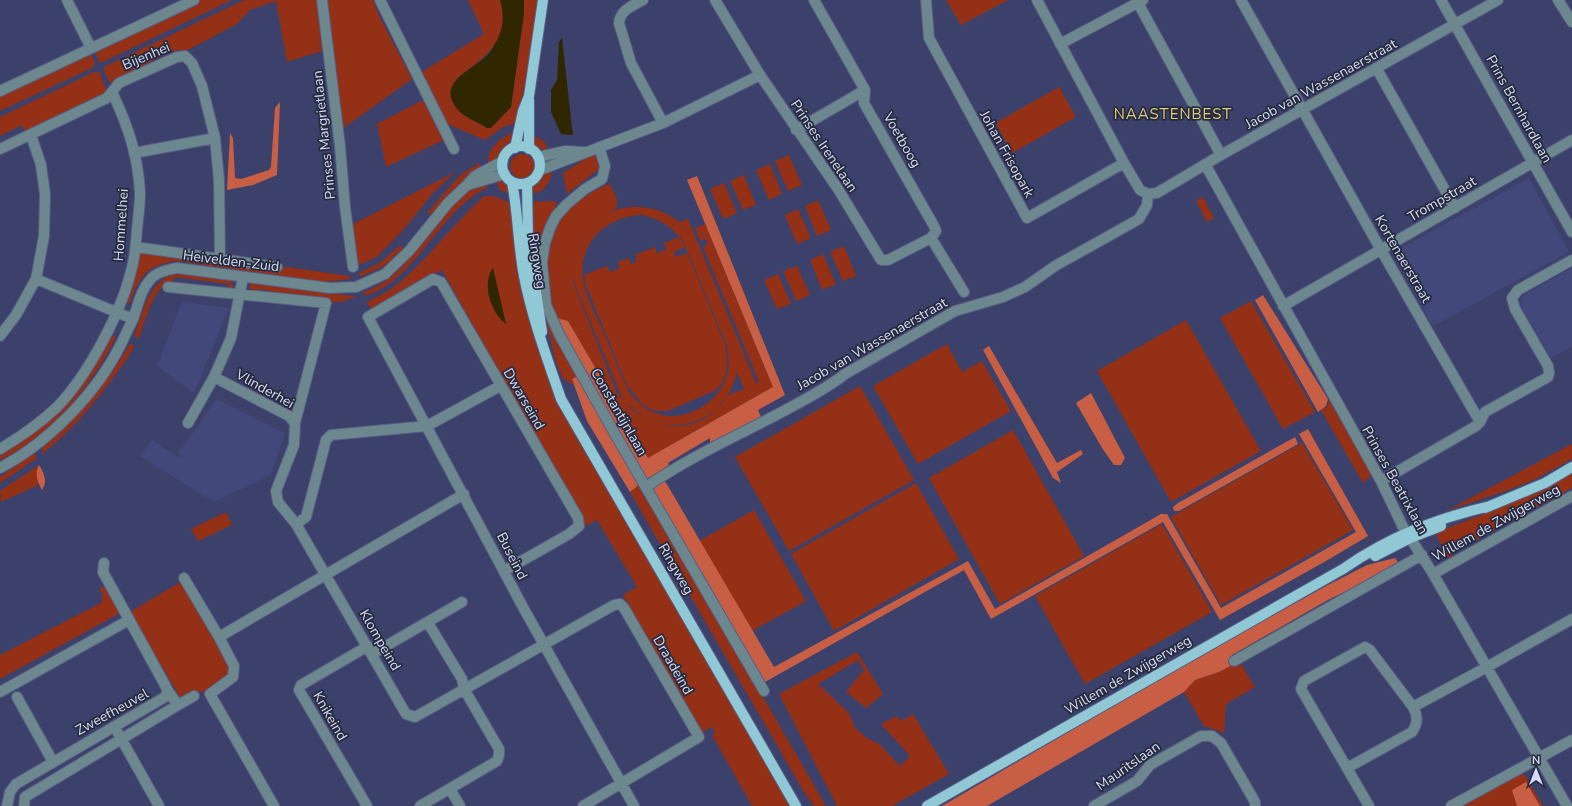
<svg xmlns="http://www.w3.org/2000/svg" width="1572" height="806" viewBox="0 0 1572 806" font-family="'Nunito Sans',sans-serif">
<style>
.built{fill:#42497a}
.green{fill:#943015;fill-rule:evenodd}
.forest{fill:#c85f44}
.water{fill:#302700}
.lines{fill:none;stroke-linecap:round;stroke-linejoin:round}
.minor-casing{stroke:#575d84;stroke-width:12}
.major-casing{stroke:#575d84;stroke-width:12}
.minor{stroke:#6d878f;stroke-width:10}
.major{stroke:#90c8d6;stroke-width:10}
.labels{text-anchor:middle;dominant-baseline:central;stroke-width:3.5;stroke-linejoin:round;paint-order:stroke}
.street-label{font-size:14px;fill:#d5dbf5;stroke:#262a3d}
.neighbourhood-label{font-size:15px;letter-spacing:1px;fill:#e0cd7f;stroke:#262a3d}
</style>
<rect width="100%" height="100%" fill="#3b416b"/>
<path class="built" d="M1529 178 1569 252 1433 326 1392 253Z
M1572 268V346L1551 358 1521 306 1522 296Z
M182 302 229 308 194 393 157 366Z
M217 399 285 433 271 475 214 502 140 456 152 440 180 458 178 452 182 448Z"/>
<path class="green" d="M198 0H232L103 62H99L95 52 97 49Z
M244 0H317L322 51 287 62 276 1 250 10 237 24 186 51 182 50 171 51 110 83 104 71V67Z
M328 0H373L380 18 412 79 342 129Z
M468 0H500C512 41 484 57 456 79L461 113 487 128 511 107 524 13V0H539L535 34 517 123 503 127 485 140 447 124 420 73 484 34Z
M946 0H1008L961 25Z
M86 54 91 55 95 63 92 68 0 111V95Z
M94 72H99L107 91 103 95 25 133 22 125 0 136V117Z
M1059 87 1076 117 1012 153 997 126V122Z
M423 100 444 140 386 167 377 124Z
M511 133 516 134C513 141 495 161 488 164 487 149 499 139 511 133Z
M532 135 544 141 549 151 536 147Z
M593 154 598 158 599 169 567 194 563 173Z
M510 166a12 12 0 1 1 24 0a12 12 0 1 1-24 0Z
M789 155 802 185 788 191 775 161Z
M479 163 481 167C459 180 449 203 428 215L427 213 459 176Z
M770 164 782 194 769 200 756 170Z
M552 168C552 181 544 194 529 194 533 183 543 174 552 168Z
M455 172 432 194 406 227 377 257 356 266 351 225Z
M744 175 756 205 743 210 730 181Z
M495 179 505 183 511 195 500 190Z
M487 182 488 187C437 212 419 278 365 296L363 292C407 279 426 229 458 199 466 192 477 187 487 182Z
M724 183 737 213 723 219 710 189Z
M610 184 617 199 616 209C582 224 569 249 574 285L616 391 623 400 575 285C573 276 572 267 574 257 585 208 641 192 679 222L688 219 756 383 752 385 759 382 703 247 708 244 706 239 701 241 695 228 705 224 773 387 648 458 568 321 553 317C543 289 544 244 559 218 565 209 577 202 586 196 593 192 601 186 610 184ZM642 215C660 219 672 227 683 241L726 343C729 356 730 368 725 380 715 407 680 424 653 412 644 408 638 402 631 395 621 377 614 356 605 336 598 319 586 299 583 280 577 243 607 216 642 215ZM737 372 744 389C740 391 733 392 730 395 722 400 718 409 710 415 683 434 648 426 626 404 634 408 641 417 651 421 679 431 713 421 728 395 732 388 735 380 737 372Z
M484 196C493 196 505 198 512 206L558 400 574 433 791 806H752L712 735 715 733 712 727 702 732 623 595 637 587 597 520 586 526 442 270 371 310 367 302C376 297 386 293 394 287 428 260 452 225 484 196Z
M1203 197 1214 218 1207 222 1196 201Z
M818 200 831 230 817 236 805 206Z
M554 201 557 204 551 215 538 284 529 202Z
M798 209 811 238 797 244 785 215Z
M679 237 685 247 674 252 676 257 687 253 725 344C728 360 729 381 714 391L668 411H654L641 403 627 385 586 286 584 275 607 266 610 272 620 268 618 262 628 258 631 264 637 261 635 255 655 247 657 253 666 250 664 243Z
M400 245 403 248 384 266 360 277 359 273 381 262Z
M844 246 856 276 843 281 830 252Z
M143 252 276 270 287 267 349 276 351 279 324 282 177 261C148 265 138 276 130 304L123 301 140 253Z
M823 254 836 284 822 290 810 260Z
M797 266 810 295 796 301 783 271Z
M180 273 231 280 233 288 227 291 228 284 174 277 173 283C154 282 145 322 139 338L134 336C144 310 149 277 180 273Z
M778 274 791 304 777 309 764 280Z
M253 282 334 294 355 296V297L341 302H332L331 299 288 293 283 295 273 294 270 291 258 289 254 292 249 287Z
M1251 301 1315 412 1283 429 1220 318Z
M543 308 550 328 578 376 572 379 574 385 563 379 556 362Z
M1186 320 1261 451 1171 502 1097 371Z
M112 335 116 337C90 388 53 434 0 460V455L10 449 81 384 104 351Z
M130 344 135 346C109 386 80 424 42 454L43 445C78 416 107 383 130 344Z
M947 344 962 372 982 361 1011 411 918 464 873 386Z
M860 386 914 480 789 551 735 457Z
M1329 400 1343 425 1347 426 1354 439V444L1366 465 1370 466 1373 474 1363 483 1321 410 1327 407Z
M1013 430 1084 556 1000 604 929 478Z
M1302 443 1353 530 1221 605 1171 517Z
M1572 444V459L1534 480 1511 489 1446 511Z
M34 452 37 458 0 483V477Z
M39 465 37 469 38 485 1 502 0 491Z
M1572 473V488L1454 552 1450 561 1435 533 1514 502Z
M916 483 959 559 834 631 791 554Z
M640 484 826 806H814L804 792 630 492Z
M754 510 806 601 752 631 699 541Z
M226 512 232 525 198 541 191 529Z
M1162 524 1212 612 1085 684 1035 596Z
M182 581 231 667 229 676 203 692H196L181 699 130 612Z
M106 587 120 613 0 679V655L101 603 103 595 99 588Z
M857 652 883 694 866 708 846 692 864 670 858 660 818 684 849 713 855 728 867 738 879 744 900 766 910 756 881 724 897 716 901 721 913 714 949 774 892 806H837L779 694Z
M1239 661 1255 687 1226 704 1224 733 1204 726 1184 692 1195 680 1219 672Z
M1522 771 1543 806H1459Z"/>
<path class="forest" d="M280 102 277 175 253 185 227 190 230 133 233 138 235 178 241 179 269 170 271 167 275 108Z
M697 176 785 395 758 410 761 417 710 445V438L668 463 669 468 648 481 553 317 568 321 648 458 773 387 687 180Z
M1263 295 1328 399 1326 406 1318 412 1255 300Z
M989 346 1057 463 1081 450 1083 454 1057 472 1061 483 1053 478 988 359 983 350Z
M578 376 640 484 630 492 587 421 572 379Z
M1091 393 1125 458 1121 465H1114L1102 448 1076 403Z
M1308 429 1368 536 1326 561 1220 620 1163 522 991 619 964 570 765 682 652 488 665 481 774 667 968 561 995 609 1161 514H1167L1221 608 1356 532 1299 434Z
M1295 437 1298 444 1179 511H1174L1173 507 1178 503Z
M39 465C44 473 48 481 42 490 38 483 34 474 39 465Z
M1395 558 1398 562 1377 576 1326 601 1232 655 1234 664 1219 672 1195 680 1184 692 987 806H942L1186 663 1326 586 1367 565Z
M1526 782 1540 806H1517L1512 790Z"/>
<path class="water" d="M500 0H524V13L511 107 491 128H487C480 123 466 118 460 112 431 82 476 70 490 52 502 35 506 20 500 0Z
M562 38 572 128 573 135 561 134 551 112V90L557 80 559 42Z
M493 268 506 324C491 313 481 284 493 268Z"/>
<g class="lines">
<defs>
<path id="minor" d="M67 0 91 48
M322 0 340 146 345 207 353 267
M380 0 454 149
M643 0C632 6 620 10 619 23L631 63 663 123
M715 0 760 75 838 189 881 260H888L931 238 936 231 934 226 864 103 865 90 814 0
M926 0 929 38 1027 218 1124 163
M1037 0 1124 163 1140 190 1148 194
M1241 0 1381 250 1480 422
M1441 0 1572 232
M1558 0 1572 22
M1138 3 1221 155
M1060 44 1143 0
M1377 69 1455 208
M0 91 194 0
M796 130 865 90
M599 147 605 166 602 179 585 189 567 204 556 216 550 228 545 243 542 262 546 305 560 336 615 434 764 691
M0 149 107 98 119 83 177 57 185 56 192 63 202 86 215 138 219 180 220 259
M134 153 215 138
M538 157 565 151 584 152
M1205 164 1381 481 1403 527 1432 572 1567 806
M540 170 663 123 760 75
M467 185 505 174
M931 238 964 292
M136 247 277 267
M243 277 231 338 214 377 289 416 295 423 294 445 276 491 278 502 296 524 406 714 415 717 614 605 620 604 624 608 699 737 583 806
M36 279 133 319
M168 287 326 303 295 423
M1283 306 1572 140
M0 336 16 315 36 279 44 236 45 194 41 165 31 135
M188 423 214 377
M0 449C20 437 39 424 56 408 87 377 121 313 131 271 136 255 136 237 138 220 139 211 140 202 140 193 138 155 128 126 112 92
M0 468C48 443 97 393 121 344 125 336 129 327 133 319 138 306 140 291 150 280 156 272 167 270 177 268L330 288 356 287 385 274 409 251 448 203 467 185 475 176 503 161
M1381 481 1476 426 1480 422 1485 412 1548 377 1549 373 1548 366 1515 309 1512 298 1518 290 1572 260
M646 487C692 455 744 433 793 406 811 396 829 387 845 374L955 311 1003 297 1025 287 1055 266 1139 219 1147 205 1148 194 1157 193 1221 155 1498 0
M296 524 306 517 326 440 331 435 427 426 500 386
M504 571 569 534 579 526 578 518 441 282 433 279 368 317 524 609 634 806
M1433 574 1572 496
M184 578 219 637 234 666 233 677 210 694 274 806
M219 637 464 494
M372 654 462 602
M1234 661 1422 555
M0 692 129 620
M17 697 53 762
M178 705 194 696
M1413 707 1487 667 1572 619
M118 733 159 806
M1347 768 1412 732C1418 723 1418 717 1413 707L1370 650 1365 647 1304 681 1301 689 1369 806
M450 789 460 806
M7 806 10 792 16 784 165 697 168 691 165 685 103 572 104 563
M24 806 25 797 178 705 168 691
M367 806 299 690 301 685 368 646
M420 806 497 761 499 755V749L464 689 462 679 428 623
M1094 806 1137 781 1150 765 1201 736H1212L1221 743 1255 802V806
M1451 806 1572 740"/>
<path id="major" d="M502 165a19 19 0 1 1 38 0a19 19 0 1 1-38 0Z
M515 148 523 111 529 96 543 0
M529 149V100
M512 182C518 213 518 245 524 276 532 318 547 358 561 399L796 806
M527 183 528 239 542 332
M1485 508 1545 483 1572 467
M1375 556 1410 538 1441 526
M927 806 1343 569C1389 537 1435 519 1490 506"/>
</defs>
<use href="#minor" class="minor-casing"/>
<use href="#major" class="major-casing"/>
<use href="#minor" class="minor"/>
<use href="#major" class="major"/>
</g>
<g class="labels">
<g class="street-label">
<text transform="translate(146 56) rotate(-23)">Bijenhei</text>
<text transform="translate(1321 84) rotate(-29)">Jacob van Wassenaerstraat</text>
<text transform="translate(1519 109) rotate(61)">Prins Bernhardlaan</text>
<text transform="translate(324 135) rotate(-96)">Prinses Margrietlaan</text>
<text transform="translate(902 140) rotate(60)">Voetboog</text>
<text transform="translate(824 146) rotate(56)">Prinses Irenelaan</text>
<text transform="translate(1007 154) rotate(61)">Johan Frisopark</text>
<text transform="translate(1442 199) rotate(-30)">Trompstraat</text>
<text transform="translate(121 225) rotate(-86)">Hommelhei</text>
<text transform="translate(1403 259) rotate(60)">Kortenaerstraat</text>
<text transform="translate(231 261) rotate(7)">Heivelden-Zuid</text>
<text transform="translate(537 261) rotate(81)">Ringweg</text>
<text transform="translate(872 344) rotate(-30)">Jacob van Wassenaerstraat</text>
<text transform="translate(265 389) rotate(29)">Vlinderhei</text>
<text transform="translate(524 399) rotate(60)">Dwarseind</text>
<text transform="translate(619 412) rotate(60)">Constantijnlaan</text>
<text transform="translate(1395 480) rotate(61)">Prinses Beatrixlaan</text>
<text transform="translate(1496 523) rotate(-29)">Willem de Zwijgerweg</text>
<text transform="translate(512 556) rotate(63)">Buseind</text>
<text transform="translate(676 569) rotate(60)">Ringweg</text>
<text transform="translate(380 640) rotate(60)">Klompeind</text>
<text transform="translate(673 665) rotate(60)">Draadeind</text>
<text transform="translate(1128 675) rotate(-30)">Willem de Zwijgerweg</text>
<text transform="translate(112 712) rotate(-29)">Zweefheuvel</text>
<text transform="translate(330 716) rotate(60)">Knikeind</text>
<text transform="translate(1128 766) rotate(-35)">Mauritslaan</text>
</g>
<g class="neighbourhood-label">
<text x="1173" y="114">NAASTENBEST</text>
</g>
</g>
<g transform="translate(1536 770)" stroke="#262a3d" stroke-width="3" paint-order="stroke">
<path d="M0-3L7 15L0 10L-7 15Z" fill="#d5dbf5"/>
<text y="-6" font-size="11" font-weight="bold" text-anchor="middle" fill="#d5dbf5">N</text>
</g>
</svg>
